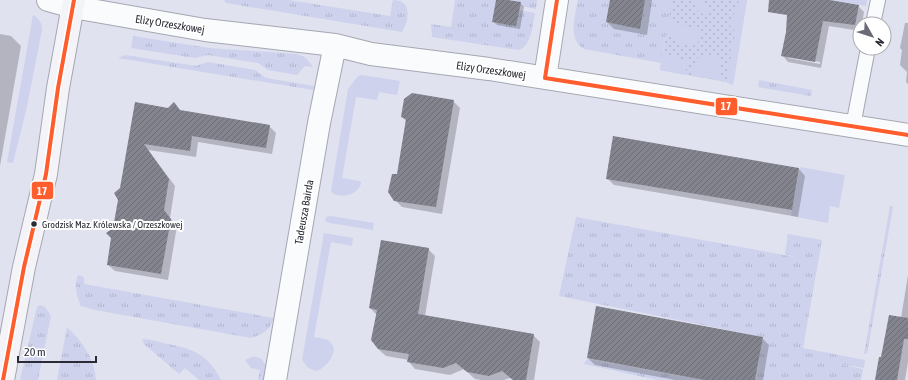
<svg xmlns="http://www.w3.org/2000/svg" width="908" height="380" viewBox="0 0 908 380" font-family="'Asap Condensed',sans-serif">
<style>
.grass{fill:url(#grass-tufts)}
.park{fill:url(#park-dots)}
.garden{fill:#ced2ec}
.shadow{fill:#0003;fill-rule:evenodd}
.building{fill:url(#building-hatch)}
.lines{fill:none;stroke-linecap:round;stroke-linejoin:round}
.lane-casing{stroke:#a5a7b1;stroke-width:16}
.street-casing{stroke:#a5a7b1;stroke-width:24}
.secondary-casing{stroke:#a5a7b1;stroke-width:24}
.lane{stroke:#fafbfd;stroke-width:14}
.street{stroke:#fafbfd;stroke-width:22}
.secondary{stroke:#f4f4f8;stroke-width:22}
.bus-1-casing{stroke:#fff;stroke-width:7}
.bus-1{stroke:#ff5d2d;stroke-width:4}
.bus-dot{fill:#2a2b35;stroke:#fff;stroke-width:1.5}
.labels{text-anchor:middle;dominant-baseline:central;stroke-width:4;stroke-linejoin:round;paint-order:stroke}
.bus-label{font-size:10px;fill:#2a2b35;stroke:#fff;text-anchor:start}
.street-label{font-size:11px;fill:#2a2b35;stroke:#fff}
.line-badge{stroke:#fff;stroke-width:1.5}
.badge-label{font-size:11px;text-anchor:middle;font-weight:bold;fill:#fff}
</style>
<defs>
<pattern id="grass-tufts" width="24" height="20" patternUnits="userSpaceOnUse"><rect width="24" height="20" fill="#ced2ec"/><path d="M3 7l-1-3M5 7V3M7 7l1-3M15 17l-1-3M17 17v-4M19 17l1-3" fill="none" stroke="#b1b4cb"/></pattern>
<pattern id="park-dots" width="8" height="8" patternUnits="userSpaceOnUse"><rect width="8" height="8" fill="#ced2ec"/><path d="M2 2h.1M6 6h.1" fill="none" stroke="#b1b4cb" stroke-width="1.8" stroke-linecap="round"/></pattern>
<pattern id="building-hatch" width="6" height="6" patternUnits="userSpaceOnUse"><rect width="6" height="6" fill="#83848e"/><path d="M-1 1l2-2M0 6l6-6M5 7l2-2" fill="none" stroke="#6b6c75"/></pattern>
</defs>
<rect width="100%" height="100%" fill="#e0e2f0"/>
<path class="grass" d="M224 0H289L390 16 393 0C413 0 409 21 402 32L226 3Z
M455 0H496L492 21 516 26 519 10 535 13C532 25 532 47 518 50L432 37 431 24 451 27Z
M508 0H537L536 9 520 6V2Z
M578 0H692L666 34 661 63 584 49C567 39 575 16 578 0Z
M831 0H867L866 6Z
M133 36 209 48 297 54 306 58 313 67 305 66 297 75 268 70 258 63 208 55 195 58 131 48Z
M125 55 196 66 208 62 255 70 266 78 314 86 313 90 307 89 118 58Z
M759 80 812 90 811 96 758 87Z
M890 206 893 207 867 354H864Z
M576 217 795 257 785 254 788 234 822 240 803 348 865 360 864 368 834 363 863 369 861 380H756L763 337 559 296Z
M78 275 84 277V284L274 318C270 330 263 334 251 338L95 310 81 306C76 296 74 285 78 275Z
M40 305 45 307 51 316 38 380H20L37 307Z
M67 327C83 343 94 357 96 380H57Z
M142 339C149 339 156 341 163 343 190 348 208 353 221 380H199L185 368 179 374 144 344Z
M252 357C260 356 263 360 267 367L264 380H258L260 370 251 368 245 360Z
M587 359 702 380H657L584 364Z"/>
<path class="park" d="M672 0H747L733 85 726 82 660 70Z"/>
<path class="garden" d="M692 0H700L704 6 711 11 707 17 696 9Z
M739 0H747L733 85 726 82 731 56 730 43C738 37 736 28 727 24L734 14Z
M33 15C39 18 42 23 42 30L26 111 13 163 7 162Z
M669 15C678 25 688 30 702 30L697 46 682 43 666 34Z
M663 51 674 57 688 61 685 75 660 70Z
M705 54 714 55C723 62 721 70 719 80L692 76C694 66 694 57 705 54Z
M362 75 400 81 397 95 379 92 377 100 356 97 342 178 359 181 361 182C361 194 338 201 331 191L348 89 358 76Z
M800 167 845 175 839 208 830 206 828 223 791 216Z
M331 216 374 223 373 230 330 223 325 221 326 217Z
M324 233 353 238 352 246 331 242 314 337C318 338 325 338 329 341 341 350 327 368 316 371L308 368 302 360Z"/>
<path class="shadow" d="M497 0 520 3 524 7 520 29 497 25 493 21Z
M611 0H652L647 35 614 29 607 22Z
M791 0H823L858 6 864 12 862 24H860V31L829 26 821 68 788 62 783 56ZM788 56 820 62V64L788 58Z
M905 23H908V84L906 82 907 72 900 65 902 50 900 48Z
M0 34 11 36 21 46 0 166Z
M453 101 460 108 442 214 402 207 395 200 407 122 402 117Z
M136 103 269 126 276 133 272 154 198 142 196 157 148 150 175 186 170 218 177 226 168 280 115 271 108 265Z
M799 169 805 176 798 217 614 185 607 178Z
M428 249 435 256 425 316 533 335 540 342 534 380H513L510 378 504 380H481L475 379 464 369 450 375 415 369 409 362V360L386 356 378 349 377 315 370 308Z
M908 275V362L905 380H876L882 359 901 318Z
M762 338 769 345 763 380H675L595 365 588 358Z"/>
<path class="building" d="M496 0H508L521 2 516 26 492 22Z
M610 0H645L640 29 606 22Z
M769 0H830L859 5 855 25 823 21 815 62 781 56 786 32 787 15 768 12Z
M412 93 454 100 436 207 394 201 388 192 392 174H397L406 119 401 117 404 99Z
M135 102 168 108 174 102 180 110 270 125 266 148 192 136 190 151 144 144 169 179 164 210 171 219 161 274 107 265 111 238 106 233 113 228 118 200 114 193 120 188Z
M613 136 799 168 792 210 606 179Z
M381 240 429 248 418 314 534 334 526 380H513L502 371 489 376 467 372 456 363 443 368 407 362 409 354 378 349 371 340 377 310 369 308Z
M596 306 763 337 755 380H704L587 358Z
M889 315 908 318V339H904L897 380H875L879 357H881Z"/>
<g class="lines">
<defs>
<path id="lane" d="M873 24 878 0
M853 126 868 48"/>
<path id="street" d="M48 0 73 7 205 30 335 45 371 54 489 69 908 135
M545 78 557 0
M275 380 319 123 335 45"/>
<path id="secondary" d="M3 380 24 267 46 174 58 88 74 0"/>
</defs>
<use href="#lane" class="lane-casing"/>
<use href="#street" class="street-casing"/>
<use href="#secondary" class="secondary-casing"/>
<use href="#lane" class="lane"/>
<use href="#street" class="street"/>
<use href="#secondary" class="secondary"/>
<defs>
<path id="bus-1" d="M545 78 908 135
M545 78 557 0
M3 380 24 267 46 174 58 88 74 0"/>
</defs>
<use href="#bus-1" class="bus-1-casing"/>
<use href="#bus-1" class="bus-1"/>
</g>
<circle class="bus-dot" cx="34" cy="224" r="3.5"/>
<g class="labels">
<g class="bus-label">
<text x="42" y="224">Grodzisk Maz. Królewska / Orzeszkowej</text>
</g>
<g class="street-label">
<text transform="translate(170 24) rotate(9)">Elizy Orzeszkowej</text>
<text transform="translate(491 70) rotate(8)">Elizy Orzeszkowej</text>
<text transform="translate(304 212) rotate(-80)">Tadeusza Bairda</text>
</g>
</g>
<g class="line-badge">
<rect x="715" y="97" width="23" height="19" rx="4" fill="#ff5d2d"/>
<rect x="31" y="181" width="23" height="19" rx="4" fill="#ff5d2d"/>
</g>
<g class="badge-label">
<text x="726" y="110">17</text>
<text x="42" y="195">17</text>
</g>
<g transform="translate(872 36) rotate(129)"><circle r="19" fill="#ffffff" stroke="#aaaaae"/>
<path d="M0-3L7 15L0 10L-7 15Z" fill="#6a6b76"/>
<text y="-6" font-size="11" font-weight="bold" text-anchor="middle" fill="#2a2b35">N</text>
</g>
<path d="M18 356v6h78v-6" fill="none" stroke="#2a2b35" stroke-width="2"/>
<text x="24" y="356" font-size="12" fill="#2a2b35" stroke="#ffffff" stroke-width="3" paint-order="stroke">20 m</text>
</svg>
